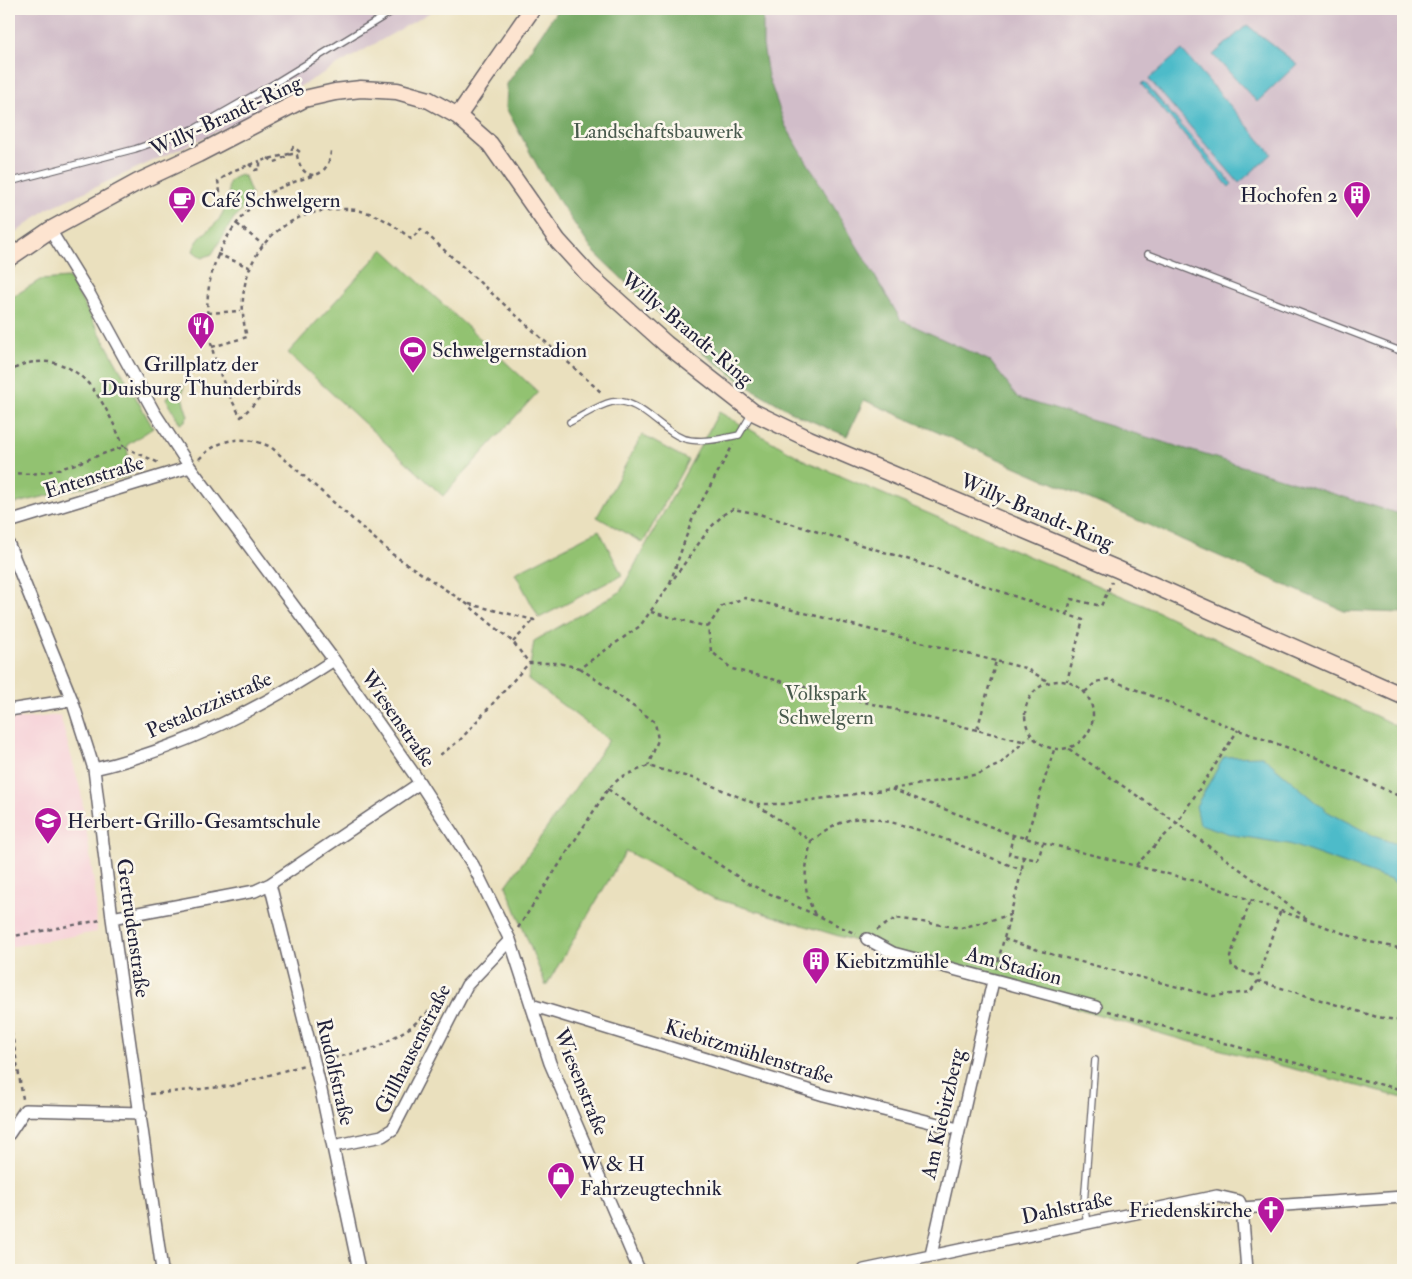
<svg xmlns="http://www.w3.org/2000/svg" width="1412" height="1279" viewBox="0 0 1412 1279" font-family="'IM FELL Double Pica',serif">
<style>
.built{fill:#f6cfd7}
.industrial{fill:#d1bdc9}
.green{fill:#92c271;stroke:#5a7256}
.forest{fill:#75a863;stroke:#4c654f}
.water{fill:#4ebbc9;stroke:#386e82}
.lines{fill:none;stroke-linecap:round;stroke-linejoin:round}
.lane-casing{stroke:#686469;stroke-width:8}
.street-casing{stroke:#686469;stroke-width:14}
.secondary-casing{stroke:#686469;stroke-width:19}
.path{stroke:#686469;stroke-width:2.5;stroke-dasharray:4 4;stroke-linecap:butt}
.lane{stroke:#fff;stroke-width:5.5}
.street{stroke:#fff;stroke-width:11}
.secondary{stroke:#fde4d0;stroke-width:16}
.labels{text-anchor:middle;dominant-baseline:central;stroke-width:5;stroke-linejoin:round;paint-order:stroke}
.street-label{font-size:21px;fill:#22223b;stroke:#fbf7ec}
.park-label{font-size:21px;fill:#495a4e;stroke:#fbf7ec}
.poi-label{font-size:21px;fill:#22223b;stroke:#fbf7ec;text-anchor:start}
</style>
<rect width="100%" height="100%" fill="#fbf7ec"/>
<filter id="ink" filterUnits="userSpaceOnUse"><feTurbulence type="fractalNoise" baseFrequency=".02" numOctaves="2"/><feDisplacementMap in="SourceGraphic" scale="10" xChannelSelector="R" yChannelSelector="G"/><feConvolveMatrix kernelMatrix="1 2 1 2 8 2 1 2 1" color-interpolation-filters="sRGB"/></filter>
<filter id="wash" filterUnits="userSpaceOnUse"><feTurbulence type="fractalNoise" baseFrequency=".0096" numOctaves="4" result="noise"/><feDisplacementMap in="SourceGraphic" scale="20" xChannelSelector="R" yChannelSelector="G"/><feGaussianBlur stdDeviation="1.12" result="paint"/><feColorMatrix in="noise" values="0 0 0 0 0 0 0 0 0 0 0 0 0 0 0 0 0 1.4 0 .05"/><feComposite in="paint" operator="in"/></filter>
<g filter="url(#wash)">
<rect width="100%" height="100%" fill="#eae0be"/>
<path class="built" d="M60 715 81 792 96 898 97 932 9 947V720Z"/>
<path class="industrial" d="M9 9H436L232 125 47 209 9 238Z
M763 9H1403V515L1018 398 990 361 901 320 785 125 768 76 763 45Z"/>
<path class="green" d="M241 175 245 177 251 193 250 204 234 218 212 254 202 258 193 251C198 232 215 230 222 214 224 210 228 203 229 199 229 187 224 180 241 175Z
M383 249 538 392 443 496 288 353Z
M69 278 153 428 127 445 130 476 9 505V299L40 280Z
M180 384 184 385 182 397 188 416 185 421 180 424 166 398 173 393Z
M719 412 808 462 1157 611 1403 729V1098L1169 1036 713 898 626 851 546 986 506 886 609 740 528 679 534 641 620 592Z
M642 435 688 460 643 543 597 517Z
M599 530 622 575 539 618 515 573Z"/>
<path class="forest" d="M558 9H763V45L768 76 785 125 901 320 990 361 1018 398 1403 515V613L1344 611 864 400 847 436 797 415 750 388 709 358 667 322 592 250 545 180 506 108 507 84Z"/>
<path class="water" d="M1247 25 1297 64 1257 102 1213 55Z
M1182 50 1272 154 1239 183 1149 79Z
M1144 82 1232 184 1229 187 1141 84Z
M1262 756 1328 812 1376 837 1403 846V888L1391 880 1289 844 1233 835 1200 824 1196 806 1224 757Z"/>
</g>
<g filter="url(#ink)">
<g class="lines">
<defs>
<path id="lane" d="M9 182 135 149 196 128 275 83 396 9
M1148 254 1403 352
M570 422C583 416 598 405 612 402 638 397 659 429 682 438 700 444 721 439 739 435L752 413
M1087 1223 1084 1204 1095 1060"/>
<path id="street" d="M50 230 90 295 154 412 190 467 334 660 414 774 473 865 510 940 550 1063 639 1270
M9 522 190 467
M9 545 72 700 94 769 112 918 162 1270
M9 710 72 700
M94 769C181 749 260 709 334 660
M270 884 319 1081 359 1270
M112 918 255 891 270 884 420 783
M867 939 893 953 1096 1007
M531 1005 824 1095 958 1129
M9 1134 25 1110 141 1113
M333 1146 382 1136 393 1129 467 985 510 940
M1242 1208 1403 1197
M931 1255 993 981
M864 1270 1217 1196 1239 1201 1242 1208 1247 1270"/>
<path id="secondary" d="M458 116 532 9
M9 258 50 230 138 182 198 154 304 99 335 92 361 89 397 91 429 100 458 116 490 144 558 241 589 275 666 344 753 412 809 439 1117 569 1403 696"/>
</defs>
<use href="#lane" class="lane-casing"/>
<use href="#street" class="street-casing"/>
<use href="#secondary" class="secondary-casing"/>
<path class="path" d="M268 158 274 162C283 161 288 151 297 155 302 185 329 179 331 151
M249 164 255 170 260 169V161L289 154 293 147 300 152 297 155
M221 208 222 202 218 181 235 170 260 161
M237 224 263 245
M217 254 249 267
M208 313 241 311
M212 347 247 337C232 283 257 229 312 213 330 209 348 207 365 212 383 217 397 227 411 239L421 229 603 394
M9 375C15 366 25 363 36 362 86 357 107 409 124 447
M277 381 241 417C206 357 190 288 234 227 243 215 253 203 266 195 281 186 299 180 315 175
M199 459C220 437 244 435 271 447L392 554 467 604 513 642 529 663
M9 472C50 480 85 458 124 447L159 463
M670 583 693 517 733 445
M469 604 534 620 538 616
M651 612 708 627
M1067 615 1071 599 1101 606 1112 582
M513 642 534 620
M580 668 655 722 658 740 648 766
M1025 715a34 34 0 1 1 68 0a34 34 0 1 1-68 0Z
M1085 692 1096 682 1109 679 1238 730 1317 758 1403 798
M977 730 732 669 711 651 708 627 722 606 745 598 996 661
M1022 741 977 730 996 661 1025 668 1049 682
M1069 749 1177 823 1310 921
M440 755 460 740 529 663H558L580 668 640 626 709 529 724 514 733 509 759 514 904 558 1083 620 1067 681
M608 789 643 815 749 884 856 934
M892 789 979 774 1000 764 1030 736
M757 805 811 841C805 871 801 886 815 915
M1013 835 1009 854 1038 860 1043 843
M1026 838 1054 750
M811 841C823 833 835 824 849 820 886 809 983 856 1022 870
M1136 865 1177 823 1238 730
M1250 902 1230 957 1232 967 1257 977
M1280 912 1258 977V981L1377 1017 1403 1021
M518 928 608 789 621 777 648 766 696 779 756 804H783L891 789 1013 835 1200 882 1365 941 1403 949
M877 930 896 918 961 928 1010 915
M9 937 101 920
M1004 939 1054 955 1213 996 1250 992 1258 981
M996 969 1022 870 1023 857
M1108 1011 1314 1068 1403 1090
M9 1016 23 1099
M326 1060 378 1047 411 1027 447 995
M150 1094 231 1086 304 1065"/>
<use href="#lane" class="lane"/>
<use href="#street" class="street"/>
<use href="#secondary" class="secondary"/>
</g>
</g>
<defs>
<symbol id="building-pin" viewBox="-11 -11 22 30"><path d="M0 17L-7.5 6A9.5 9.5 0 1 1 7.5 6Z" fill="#b5179e" stroke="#fbf7ec"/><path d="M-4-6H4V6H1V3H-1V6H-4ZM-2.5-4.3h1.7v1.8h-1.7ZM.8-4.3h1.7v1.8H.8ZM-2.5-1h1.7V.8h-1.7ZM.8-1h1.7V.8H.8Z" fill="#fff"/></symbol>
<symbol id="cafe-pin" viewBox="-11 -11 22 30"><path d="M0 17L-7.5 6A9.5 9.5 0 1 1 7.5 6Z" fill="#b5179e" stroke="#fbf7ec"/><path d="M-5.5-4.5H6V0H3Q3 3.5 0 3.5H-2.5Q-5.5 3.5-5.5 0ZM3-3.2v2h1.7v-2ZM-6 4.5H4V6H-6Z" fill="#fff"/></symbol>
<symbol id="restaurant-pin" viewBox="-11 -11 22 30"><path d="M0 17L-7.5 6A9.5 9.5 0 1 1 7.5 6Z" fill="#b5179e" stroke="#fbf7ec"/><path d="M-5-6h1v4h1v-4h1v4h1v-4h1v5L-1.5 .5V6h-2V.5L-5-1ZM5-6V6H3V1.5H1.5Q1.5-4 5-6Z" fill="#fff"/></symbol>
<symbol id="stadium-pin" viewBox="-11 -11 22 30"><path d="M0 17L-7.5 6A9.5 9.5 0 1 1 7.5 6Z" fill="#b5179e" stroke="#fbf7ec"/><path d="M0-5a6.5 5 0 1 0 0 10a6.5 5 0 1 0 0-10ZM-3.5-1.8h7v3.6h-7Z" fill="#fff"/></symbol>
<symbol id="school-pin" viewBox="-11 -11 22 30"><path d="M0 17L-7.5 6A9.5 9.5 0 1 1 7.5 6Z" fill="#b5179e" stroke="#fbf7ec"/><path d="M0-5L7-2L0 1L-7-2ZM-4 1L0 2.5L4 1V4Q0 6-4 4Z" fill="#fff"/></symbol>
<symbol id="shop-pin" viewBox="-11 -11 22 30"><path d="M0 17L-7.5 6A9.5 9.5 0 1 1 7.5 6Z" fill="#b5179e" stroke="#fbf7ec"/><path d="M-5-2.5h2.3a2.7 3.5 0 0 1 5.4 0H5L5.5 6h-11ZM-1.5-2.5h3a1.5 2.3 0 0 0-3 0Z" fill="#fff"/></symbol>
<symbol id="church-pin" viewBox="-11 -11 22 30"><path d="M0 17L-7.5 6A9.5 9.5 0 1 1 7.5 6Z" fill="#b5179e" stroke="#fbf7ec"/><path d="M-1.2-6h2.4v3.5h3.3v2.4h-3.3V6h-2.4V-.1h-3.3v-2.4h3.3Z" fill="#fff"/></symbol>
</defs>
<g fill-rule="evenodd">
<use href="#building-pin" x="1341" y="179" width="32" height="43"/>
<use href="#cafe-pin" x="166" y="184" width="32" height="43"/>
<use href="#restaurant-pin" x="185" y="310" width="32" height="43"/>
<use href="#stadium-pin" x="397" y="334" width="32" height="43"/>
<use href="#school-pin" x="32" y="805" width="32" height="43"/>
<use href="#building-pin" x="800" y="945" width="32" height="43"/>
<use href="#shop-pin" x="545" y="1160" width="32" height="43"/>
<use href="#church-pin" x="1255" y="1194" width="32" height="43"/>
</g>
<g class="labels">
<g class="street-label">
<text transform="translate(226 116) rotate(-25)">Willy-Brandt-Ring</text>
<text transform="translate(687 329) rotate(40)">Willy-Brandt-Ring</text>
<text transform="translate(94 477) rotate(-17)">Entenstraße</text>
<text transform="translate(1037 512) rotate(23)">Willy-Brandt-Ring</text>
<text transform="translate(209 705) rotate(-24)">Pestalozzistraße</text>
<text transform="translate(398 719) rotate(55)">Wiesenstraße</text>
<text transform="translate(133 928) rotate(82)">Gertrudenstraße</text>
<text transform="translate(1014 966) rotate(15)">Am Stadion</text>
<text transform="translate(413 1049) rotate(-63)">Gillhausenstraße</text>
<text transform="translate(749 1052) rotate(17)">Kiebitzmühlenstraße</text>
<text transform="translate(335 1072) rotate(77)">Rudolfstraße</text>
<text transform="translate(581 1082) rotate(68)">Wiesenstraße</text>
<text transform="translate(943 1114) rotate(-77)">Am Kiebitzberg</text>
<text transform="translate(1067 1208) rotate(-12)">Dahlstraße</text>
</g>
<g class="park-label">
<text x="658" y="131">Landschaftsbauwerk</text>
<text x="826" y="693">Volkspark<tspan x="826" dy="24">Schwelgern</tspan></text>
</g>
<g class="poi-label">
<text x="1338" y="195" text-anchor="end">Hochofen 2</text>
<text x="201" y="200">Café Schwelgern</text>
<text x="432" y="350">Schwelgernstadion</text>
<text x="201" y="364" text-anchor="middle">Grillplatz der<tspan x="201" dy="24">Duisburg Thunderbirds</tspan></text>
<text x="67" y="821">Herbert-Grillo-Gesamtschule</text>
<text x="835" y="961">Kiebitzmühle</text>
<text x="580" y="1164">W &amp; H<tspan x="580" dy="24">Fahrzeugtechnik</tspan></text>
<text x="1252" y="1210" text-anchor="end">Friedenskirche</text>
</g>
</g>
<rect width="1412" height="1279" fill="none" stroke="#fbf7ec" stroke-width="30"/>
</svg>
